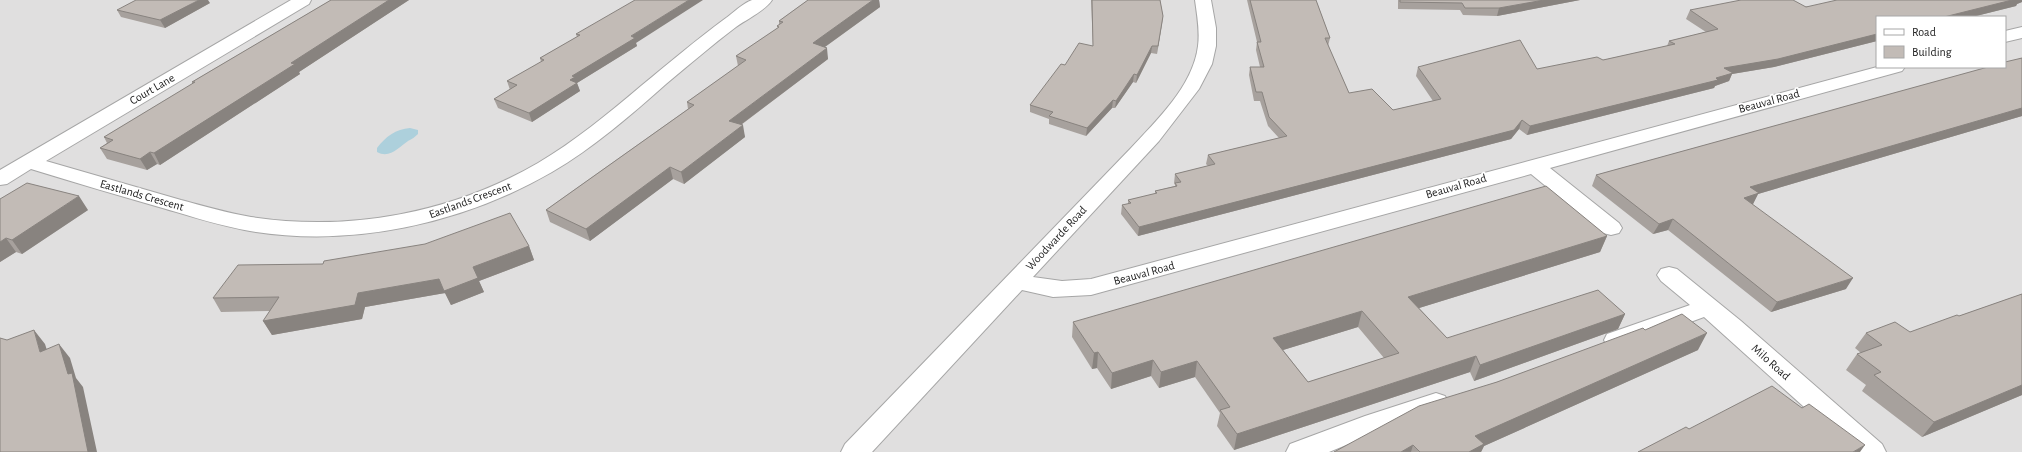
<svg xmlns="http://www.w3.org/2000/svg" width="2022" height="452" viewBox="0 0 2022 452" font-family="'Alegreya Sans',sans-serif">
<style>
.residential{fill:#e0dfdf;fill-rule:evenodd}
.water{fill:#add0dc}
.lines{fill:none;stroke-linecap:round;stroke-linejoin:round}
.minor-casing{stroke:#a6a6a6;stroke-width:2}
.minor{fill:#fff;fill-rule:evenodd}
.wall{fill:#a7a19d;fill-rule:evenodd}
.shaded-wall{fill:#88837f}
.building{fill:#c2bbb6;stroke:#88837f;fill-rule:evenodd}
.labels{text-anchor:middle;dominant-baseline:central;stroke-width:3.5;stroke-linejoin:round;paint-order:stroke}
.street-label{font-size:12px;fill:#222;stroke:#fff}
</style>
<rect width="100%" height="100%" fill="#f1efe9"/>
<path class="residential" d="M0 0H2022V452H0ZM1877 17H2005V67H1877Z"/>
<path class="water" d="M410 128 418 130V134C415 137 412 139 408 141 399 147 390 159 377 152V148C385 137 396 129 410 128Z"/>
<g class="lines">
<defs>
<path id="minor" d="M291 0H311L309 4 46 161C91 174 136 187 181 200 204 206 227 213 251 217 350 232 452 213 538 163 575 141 608 114 641 86 669 63 696 40 726 18 733 13 743 3 752 0 758 0 767 0 772 0 765 11 747 19 736 27 712 45 689 65 666 84 630 116 593 148 552 172 462 224 352 248 250 231 221 226 193 217 166 209 121 196 76 183 31 169L7 184 0 185V170Z
M1195 0H1211L1216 28V46L1212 64 1199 89 1159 141 1033 277 1062 281 1091 279 1877 67H1905L1902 71 1550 168 1619 223 1622 228 1619 233 1611 235 1603 233 1531 174 1091 295 1053 297 1022 290 872 452H841L845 444 1131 148C1157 120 1193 86 1198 46 1200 31 1197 15 1195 0Z
M2022 27V38L2005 42V31Z
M1669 267 1677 269 1741 321 1882 444 1886 452H1854L1704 317 1625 346 1616 349 1607 346 1604 340 1607 334 1690 305 1661 281 1657 275 1661 269Z
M1436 393 1445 396 1449 403 1445 410 1383 430 1329 452H1286L1290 444 1365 416Z"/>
</defs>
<use href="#minor" class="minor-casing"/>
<use href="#minor" class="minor"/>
</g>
<path class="wall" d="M331 0H409L299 72 300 74 160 165 157 164 147 170 107 159 100 148 107 143 104 137 193 84 192 82Z
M808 0H879L880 7 825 47 828 59 741 125 745 137 684 184 673 179 590 241 550 222 546 210 688 109 687 102 738 66 736 56 778 28 777 26 779 25V21Z
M1091 0H1160L1163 16 1157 54 1151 53 1136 83 1133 82 1115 108H1112L1086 136 1049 124V119L1030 112V105L1065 65 1093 46Z
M1247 0H1316L1330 38 1328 46 1349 93 1393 110 1433 101 1416 76 1418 67 1537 69 1603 60 1667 46 1669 41 1706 32 1686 19 1690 10 2022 0V2L2017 4 2016 6 1972 17H1877V41L1774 67 1732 74 1729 81 1715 86 1714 88 1527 135 1519 129 1511 139 1138 236 1121 214 1122 205 1128 204V200L1155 194V191L1175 186V185L1174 183 1175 174 1208 166 1206 164 1208 155 1279 138 1268 126 1260 101H1254L1249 75 1250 67H1260L1256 50 1257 42Z
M1398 0H1580L1497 16 1463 15 1460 10 1398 9Z
M210 3 165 28 121 17 117 10Z
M576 34 636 43 637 46 577 83 580 91 532 122 498 108 494 99 510 90 507 81 541 62 540 58 577 37Z
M2022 58V116L1758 194 1753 204H1752L1846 289 1771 312 1668 230 1653 234 1592 186 1596 175Z
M0 199 88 210 22 254 16 252 0 262Z
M1607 236 1600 252 1419 308 1447 338 1625 314 1618 329 1474 381 1470 372 1234 450 1217 426 1220 413 1195 377 1159 388 1151 376 1111 389 1097 368 1092 369 1072 337 1073 322ZM1358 327 1384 358 1308 382 1283 350Z
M529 246 534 260 479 281 484 292 451 305 445 293 365 307 362 319 272 335 263 321 270 311 221 312 213 298 323 264Z
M2022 294V395L1922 437 1862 391 1866 385 1846 370 1857 354 1861 353 1855 348 1866 333 1910 332 1959 316Z
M1645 330 1698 350 1484 446 1481 452H1334L1497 382Z"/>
<path class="shaded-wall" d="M199 0H208L210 3 165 28 160 20Z
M389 0H409L299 72 300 74 160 165 154 153 291 63Z
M689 0H703L636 43 637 46 577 83 580 91 532 122 529 113 570 80 572 76 631 36Z
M873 0H879L880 7 815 54 813 43Z
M1544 0H1580L1497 16 1499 8Z
M2012 0H2022V2L2017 4 2016 6 1972 17H1944Z
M1163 16 1162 24 1157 54 1158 46Z
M1877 34V41L1774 67 1732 74 1729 81 1715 86 1714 88 1527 135 1530 126 1716 78 1724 68Z
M1152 46 1151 53 1136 83 1137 75Z
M827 48 828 59 731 132 729 121Z
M1134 74 1133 82 1115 108 1116 101Z
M1113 100 1112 108 1086 136 1087 128Z
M2022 108V116L1758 194 1753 204 1738 208 1750 187Z
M1522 120 1519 129 1511 139 1138 236 1139 227Z
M743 125 745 137 684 184 681 172Z
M150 152 157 164 147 170 140 159Z
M670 167 673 179 590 241 586 229Z
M79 196 88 210 22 254 12 240Z
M1673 219 1668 230 1653 234 1659 224Z
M1607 236 1600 252 1403 313 1408 297Z
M6 238 16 252 0 262V242Z
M529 246 534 260 479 281 484 292 451 305 444 291 473 267Z
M1853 278 1846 289 1771 312 1777 302Z
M439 279 445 293 365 307 362 319 272 335 263 321 358 293Z
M1362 311 1358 327 1270 354 1273 338Z
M1625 314 1618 329 1474 381 1480 365Z
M34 330 45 344 52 366 40 352Z
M1707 333 1698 350 1484 446 1481 452H1469L1475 436Z
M59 344 70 358 76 378 83 387 97 452H88Z
M1098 352 1097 368 1092 369 1094 353Z
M1476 356 1470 372 1234 450 1237 434Z
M1153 360 1151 376 1111 389 1112 373Z
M1197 361 1195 377 1159 388 1161 372Z
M2022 385V395L1922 437 1934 422Z
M1413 445 1411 452H1401Z
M1865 445 1860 452H1853Z"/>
<path class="building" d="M136 0H199L160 20 117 10Z
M331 0H389L291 63 295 64 154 153 150 152 140 159 100 148 113 140 104 137 195 82H192Z
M635 0H689L631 36 635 38 572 76 575 77 570 80 577 83 529 113 494 99 517 85 507 81 544 60 540 58 580 35 576 34Z
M808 0H873L813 43 827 48 729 121 743 125 681 172 670 167 586 229 546 210 694 105 687 102 746 60 736 56 779 27 777 26 783 22 779 21Z
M1092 0H1160L1163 16 1158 46H1152L1137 75 1134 74 1116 101 1113 100 1087 128 1049 116 1053 112 1030 105 1061 64 1065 65 1079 43 1093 46Z
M1250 0H1316L1330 38H1325L1349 93 1372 89 1393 110 1441 99 1418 67 1520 40 1537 69 1597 57 1603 60 1675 44 1669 41 1718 29 1690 10 1741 0H1793L1806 7 1837 0H2012L1944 17H1877V34L1778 59 1724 68 1733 73 1716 78 1718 80 1530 126 1522 120 1514 130 1139 227 1122 205 1131 203 1128 200 1157 193 1155 191 1177 186 1175 183 1181 182 1175 174 1215 164 1208 155 1287 136 1269 117 1262 92H1256L1250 67H1264L1257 42H1261Z
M1400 0H1544L1499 8H1465L1462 3 1400 2Z
M2022 58V108L1750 187 1759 193 1744 198 1853 278 1777 302 1673 219 1659 224 1596 175 1988 67H2005V62Z
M27 183 79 196 12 240 6 238 0 242V199Z
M1546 186 1607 236 1408 297 1447 338 1598 290 1625 314 1480 365 1476 356 1237 434 1220 410 1230 407 1197 361 1161 372 1153 360 1112 373 1098 352 1094 353 1073 322ZM1362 311 1399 353 1308 382 1273 338Z
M510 213 529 246 473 267 478 278 444 291 439 279 358 293 355 305 263 321 279 297 213 298 238 265 323 264 324 261 425 244Z
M2022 294V385L1934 422 1874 375 1881 372 1857 354 1882 345 1866 333 1895 322 1910 332 1957 315 1959 316Z
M1682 314 1707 333 1475 436 1484 444 1469 452H1420L1413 445 1401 452H1334L1419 406 1497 382 1643 328 1645 330Z
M34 330 40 352 59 344 68 374 72 373 88 452H0V338L7 340Z
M1772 386 1802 408 1809 404 1865 445 1853 452H1638L1686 427 1689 429Z"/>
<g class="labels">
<g class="street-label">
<text transform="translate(152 89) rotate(-30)">Court Lane</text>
<text transform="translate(1769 101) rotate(-15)">Beauval Road</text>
<text transform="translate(1456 186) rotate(-16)">Beauval Road</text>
<text transform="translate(142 195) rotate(16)">Eastlands Crescent</text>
<text transform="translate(470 200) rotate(-20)">Eastlands Crescent</text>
<text transform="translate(1056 238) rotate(-47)">Woodwarde Road</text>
<text transform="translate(1144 273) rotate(-15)">Beauval Road</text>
<text transform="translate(1771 362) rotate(42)">Milo Road</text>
</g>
</g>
<rect x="1876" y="16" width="130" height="52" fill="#ffffff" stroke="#a7a7a7"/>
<rect x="1884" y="29" width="20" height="6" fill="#ffffff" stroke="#a7a7a7"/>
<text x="1912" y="36" font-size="12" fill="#222222">Road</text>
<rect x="1884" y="46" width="20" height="12" fill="#c2bbb6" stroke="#a7a7a7"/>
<text x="1912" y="56" font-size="12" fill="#222222">Building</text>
</svg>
